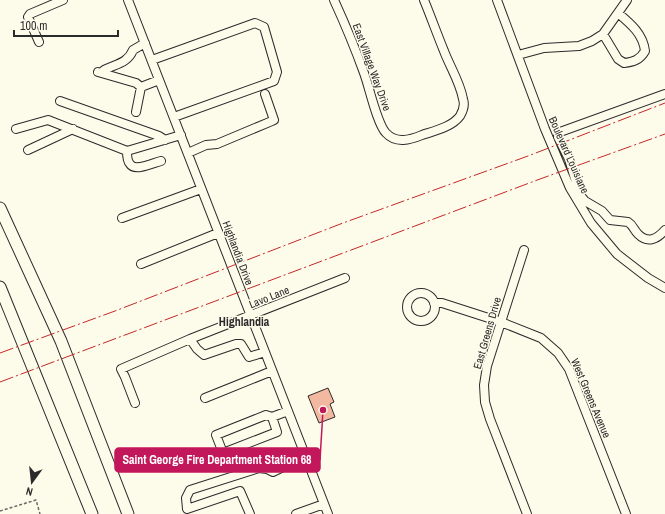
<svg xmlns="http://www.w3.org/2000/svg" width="665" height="514" viewBox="0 0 665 514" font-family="'Archivo Narrow',sans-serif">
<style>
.building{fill:#f2b8a0;stroke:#2b2b2b}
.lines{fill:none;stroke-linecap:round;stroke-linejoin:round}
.minor-casing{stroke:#2b2b2b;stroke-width:10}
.highway-casing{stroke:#2b2b2b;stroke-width:13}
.path{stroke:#6a6964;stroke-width:1.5;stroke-dasharray:3 2;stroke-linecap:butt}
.minor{stroke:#fdfbea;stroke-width:8}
.highway{stroke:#fdfbea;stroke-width:11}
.power{stroke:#c62828;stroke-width:1;stroke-dasharray:14 3 2 3;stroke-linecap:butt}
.labels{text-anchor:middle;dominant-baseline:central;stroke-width:3;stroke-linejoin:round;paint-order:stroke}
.street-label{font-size:11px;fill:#2b2b2b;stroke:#fdfbea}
.neighbourhood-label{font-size:12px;font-weight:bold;fill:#2b2b2b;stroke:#fdfbea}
.leader{fill:none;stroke:#c2185b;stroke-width:1.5}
.callout-dot{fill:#c2185b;stroke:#fdfbea;stroke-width:1.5}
.callout{fill:#c2185b;stroke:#c2185b;stroke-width:1.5}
.callout-label{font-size:12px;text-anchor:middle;font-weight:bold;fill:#fff}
</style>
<rect width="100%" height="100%" fill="#fdfbea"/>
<path class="building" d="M328 388 334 402 330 404 335 417 319 423 308 396Z"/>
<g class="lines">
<defs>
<path id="minor" d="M128 0 328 514
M334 0C345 24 355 48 364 73 369 86 377 124 386 133 396 144 410 140 422 135 434 131 452 127 460 116 463 111 465 105 463 99 460 82 450 67 444 51 437 34 431 17 424 0
M497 0 545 129 570 188 591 223 617 254 648 278 665 288
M603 34 618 59 624 63C633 62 640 60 645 51 643 34 631 24 618 13
M39 42 28 17 30 14 63 0
M518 55 544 48 579 46 592 41 603 34 627 0
M152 60 255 23 264 27 277 72 274 81 174 117
M104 70C116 64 128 63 133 50L145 43
M98 72 136 83 141 87
M665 94 560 132 558 137 569 159 580 195 585 201 602 211 610 220 628 222C633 225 634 230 638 234 648 244 657 239 665 230
M60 101 159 136 165 140
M136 112 141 87 159 80
M16 129 48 120 127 151 181 135
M28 150 73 129
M127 151C127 155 127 161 130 164 135 172 153 163 161 161
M188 153 206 145 217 144 272 121 274 120 265 94
M122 218 201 189
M524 250 487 366 484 385 485 402 490 419 527 514
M141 264 218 233
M407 307a14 14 0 1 1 28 0a14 14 0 1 1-28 0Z
M434 303H442L501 322 541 338 558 353 569 369 626 514
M190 339 197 349 204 355 236 344H241L249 357 265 352
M205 398 272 371
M135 403 125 377 121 369 190 339 345 278
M272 417 277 432 223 453 216 435 266 415 272 417 288 411
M250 514 240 491 187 509 186 498 190 490 259 468 267 469 273 472 306 456
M296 514 324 504"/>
<path id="highway" d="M0 208 61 341 128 514
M0 287 92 514"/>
</defs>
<use href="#minor" class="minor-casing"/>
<use href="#highway" class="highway-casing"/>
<path class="path" d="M0 511 36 500 40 514"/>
<use href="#minor" class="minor"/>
<use href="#highway" class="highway"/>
<path class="power" d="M0 353 115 311 343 223 528 156 665 103
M0 382 540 179 665 134"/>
</g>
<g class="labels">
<g class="street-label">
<text transform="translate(372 67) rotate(70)">East Village Way Drive</text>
<text transform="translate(569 155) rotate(66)">Boulevard Louisiane</text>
<text transform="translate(238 253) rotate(69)">Highlandia Drive</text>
<text transform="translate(269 297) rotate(-22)">Lavo Lane</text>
<text transform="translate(487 333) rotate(-74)">East Greens Drive</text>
<text transform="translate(591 398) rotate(67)">West Greens Avenue</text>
</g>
<g class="neighbourhood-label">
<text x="244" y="322">Highlandia</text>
</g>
</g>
<path class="leader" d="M323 410L320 460"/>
<circle class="callout-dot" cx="323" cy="410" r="4"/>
<rect class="callout" x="115" y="448" width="205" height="24" rx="4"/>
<g class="callout-label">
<text x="217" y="464">Saint George Fire Department Station 68</text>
</g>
<g transform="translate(32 482) rotate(195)" stroke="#fdfbea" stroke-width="3" paint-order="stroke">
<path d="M0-3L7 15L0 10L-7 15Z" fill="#2b2b2b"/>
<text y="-6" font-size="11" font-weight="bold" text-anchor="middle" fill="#2b2b2b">N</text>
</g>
<path d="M14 30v6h104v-6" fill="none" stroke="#2b2b2b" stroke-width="2"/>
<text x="20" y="30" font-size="12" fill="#2b2b2b" stroke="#fdfbea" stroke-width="3" paint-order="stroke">100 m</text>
</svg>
